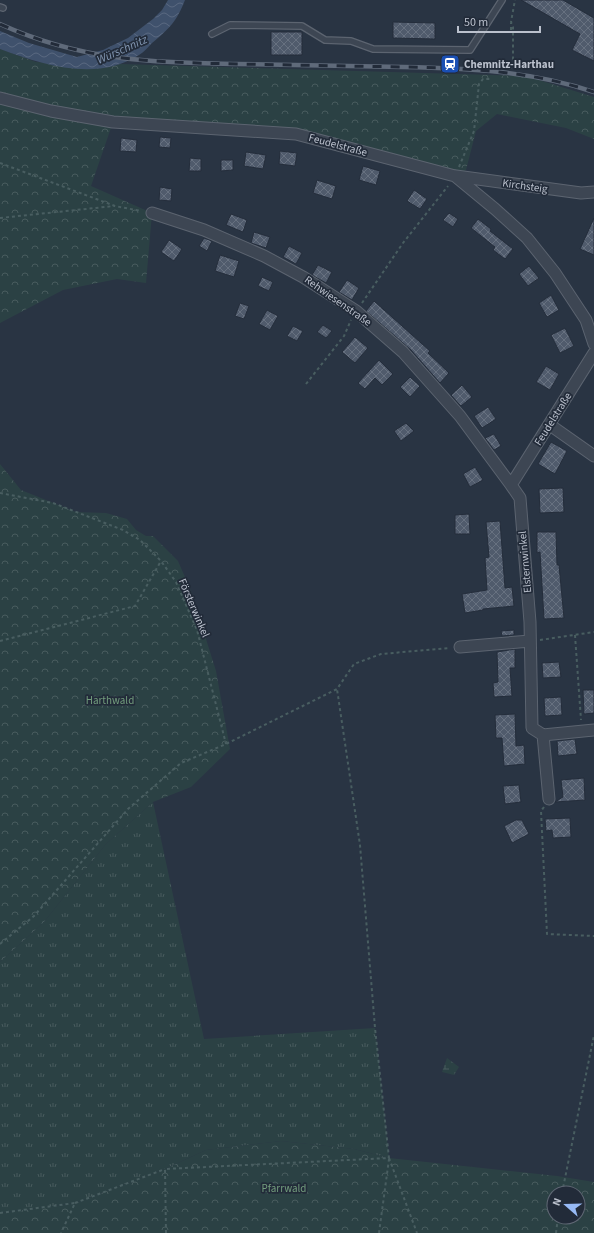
<svg xmlns="http://www.w3.org/2000/svg" width="594" height="1233" viewBox="0 0 594 1233" font-family="'Source Sans 3',sans-serif">
<style>
.grass{fill:url(#grass-tufts)}
.forest{fill:url(#forest-crowns);fill-rule:evenodd}
.wetland{fill:url(#wetland-marsh)}
.water{fill:url(#water-waves)}
.building{fill:url(#building-cross-hatch);stroke:#242d3b}
.lines{fill:none;stroke-linecap:round;stroke-linejoin:round}
.lane-casing{stroke:#5c6470;stroke-width:8}
.street-casing{stroke:#5c6470;stroke-width:13}
.path{stroke:#495e61;stroke-width:2;stroke-dasharray:3 3;stroke-linecap:butt}
.lane{stroke:#3d4653;stroke-width:5.5}
.street{stroke:#3d4653;stroke-width:11}
.rail-casing{stroke:#5f6a7a;stroke-width:4.5}
.rail{stroke:#222b39;stroke-width:3;stroke-dasharray:9;stroke-linecap:butt}
.labels{text-anchor:middle;dominant-baseline:central;stroke-width:3.5;stroke-linejoin:round;paint-order:stroke}
.poi-label{font-size:11px;font-weight:bold;fill:#bbc1cd;stroke:#222b39;text-anchor:start}
.street-label{font-size:11px;fill:#bbc1cd;stroke:#222b39}
.park-label{font-size:11px;fill:#739d7d;stroke:#222b39}
.water-label{font-size:12px;font-style:italic;fill:#8397b2;stroke:#222b39}
</style>
<defs>
<pattern id="grass-tufts" width="24" height="20" patternUnits="userSpaceOnUse"><rect width="24" height="20" fill="#2b4144"/><path d="M3 7l-1-3M5 7V3M7 7l1-3M15 17l-1-3M17 17v-4M19 17l1-3" fill="none" stroke="#485b5e"/></pattern>
<pattern id="forest-crowns" width="20" height="18" patternUnits="userSpaceOnUse"><rect width="20" height="18" fill="#2b4144"/><path d="M2 6a3 3 0 1 1 6 0M12 15a3 3 0 1 1 6 0" fill="none" stroke="#485b5e"/></pattern>
<pattern id="wetland-marsh" width="20" height="14" patternUnits="userSpaceOnUse"><rect width="20" height="14" fill="#2b4144"/><path d="M1 5h8M5 5V1M11 12h8M15 12V8" fill="none" stroke="#485b5e"/></pattern>
<pattern id="water-waves" width="16" height="10" patternUnits="userSpaceOnUse"><rect width="16" height="10" fill="#3f516c"/><path d="M0 5q4-4 8 0t8 0" fill="none" stroke="#596880"/></pattern>
<pattern id="building-cross-hatch" width="8" height="8" patternUnits="userSpaceOnUse"><rect width="8" height="8" fill="#505b6c"/><path d="M0 0l8 8M0 8l8-8" fill="none" stroke="#677180"/></pattern>
</defs>
<rect width="100%" height="100%" fill="#293443"/>
<path class="grass" d="M153 802 204 1039 375 1028 389 1158 354 1149 281 1141 206 1150 165 1169 75 1203 0 1213V962L44 922 106 844Z"/>
<path class="forest" d="M0 49 36 62 109 67 120 64 526 76 594 97V139L566 128 497 114 476 131 466 170 455 176 296 134 113 122 91 186 152 213 146 283 117 279 63 290 0 323Z
M0 464 21 490 76 512 106 513 127 519 136 530 146 536H153L178 561 191 591 216 671 230 749 191 787 153 802 106 844 44 922 0 962Z
M281 1141 354 1149 389 1158 557 1176 594 1182V1233H0V1213L75 1203 165 1169 206 1150ZM554 1193H578V1217H554Z"/>
<path class="wetland" d="M447 1058 459 1067 454 1075 442 1072Z"/>
<path class="water" d="M168 0H185C177 21 169 29 152 43 148 47 144 52 139 55 96 82 43 65 0 49V31L29 43 77 57 103 50 128 38 153 19 162 10Z"/>
<path class="building" d="M521 0H563L594 18V61L572 50 580 34Z
M393 22 435 23V39L393 38Z
M271 32H302V55H271Z
M160 137 171 138 170 148 159 147Z
M121 138 137 140 136 152 120 151Z
M280 151 297 153 295 166 279 164Z
M246 152 266 155 263 169 244 166Z
M190 158 201 159V171H189Z
M221 160H233V170L221 171Z
M363 166 380 171 376 185 359 180Z
M317 180 336 186 332 199 313 193Z
M160 187 172 189 171 201 159 200Z
M414 190 427 199 420 209 407 201Z
M449 213 458 219 453 227 443 220Z
M231 214 247 220 243 232 226 225Z
M594 218V255L580 249Z
M478 219 491 229 490 231 513 249 505 259 493 250 495 247 471 228Z
M254 232 270 237 266 248 251 243Z
M204 238 212 241 207 251 199 246Z
M169 240 182 249 174 261 161 252Z
M289 246 302 253 296 264 283 257Z
M220 255 239 261 234 277 215 271Z
M318 265 332 272 326 283 312 275Z
M529 266 539 278 528 286 519 274Z
M262 277 273 282 269 291 258 286Z
M347 280 359 288 352 300 339 292Z
M551 295 559 310 547 317 539 303Z
M374 301 430 351 428 353 449 373 440 383 411 350 366 311Z
M240 303 249 306 244 319 235 316Z
M267 310 278 316 270 330 259 324Z
M323 325 332 331 326 338 317 332Z
M293 326 303 331 297 341 287 336Z
M565 328 574 346 560 353 551 335Z
M355 337 368 348 355 363 342 352Z
M379 360 393 374 382 385 375 378 365 389 358 383Z
M546 366 559 374 550 390 536 382Z
M410 377 420 386 410 397 400 387Z
M462 385 472 397 461 406 451 395Z
M488 407 496 419 482 428 474 416Z
M406 423 414 431 401 441 394 431Z
M494 434 501 446 494 450 485 438Z
M551 442 567 451 555 474 538 464Z
M475 467 483 480 470 487 463 474Z
M563 488 564 512 540 513 539 489Z
M469 514 470 534H455V515Z
M500 521 505 588 512 587 514 606 483 609V610L465 613 462 594 487 590 485 558 489 557 486 522Z
M537 532H556L557 565H559L564 618 544 619 540 552 537 553Z
M514 630V635L502 636 501 631Z
M515 649V668H510L512 696 494 697 493 683 498 682 497 652Z
M559 662 561 677 543 678 542 663Z
M583 690H594V713L584 714Z
M561 697 562 715 545 716 544 698Z
M515 714 516 746 524 745 525 764 504 766 502 738H496L495 715Z
M575 739 577 754 558 756 557 741Z
M584 778 585 800 555 802 563 797 561 780Z
M519 785 521 802 505 804 503 786Z
M570 818 571 837 553 838 552 830 546 831 545 819Z
M516 820H522L529 834 512 843 504 826Z"/>
<g class="lines">
<defs>
<path id="lane" d="M0 7 3 8
M212 34 230 25 302 26 325 40 351 41 373 49 470 50 502 0"/>
<path id="street" d="M0 98 51 111 113 122 296 134 455 176 495 209 527 238 555 273 586 320 594 344
M456 176 581 193 594 192
M152 213 204 230 264 256 303 277 356 311 403 352 460 416 511 485 520 498 530 622 532 728 543 735 594 730
M550 425 594 456
M511 485 594 353
M460 647 530 641
M543 735 549 799"/>
</defs>
<use href="#lane" class="lane-casing"/>
<use href="#street" class="street-casing"/>
<path class="path" d="M511 30V23
M509 69 513 67V27L511 22 515 0
M0 163 115 206 141 211
M459 167 474 131 479 84 483 79H490
M0 218 114 206
M362 303 403 243 448 186
M306 384 344 336 351 320
M0 493 53 503 123 530 140 540 161 561 176 582 197 630 226 744
M575 635 581 720
M540 640 594 632
M0 641 135 606 161 561
M544 807 541 811 547 934 594 936
M0 944 34 916 128 809 181 763 226 744 337 689 354 664 381 654 449 648
M389 1158 417 1233
M562 1193 594 1035
M75 1203 165 1169
M0 1213 75 1203 61 1233
M166 1233 165 1169 389 1158 375 1028 360 845 337 689
M379 1233 389 1159
M556 1233 558 1217"/>
<use href="#lane" class="lane"/>
<use href="#street" class="street"/>
<defs>
<path id="rail" d="M0 24C82 61 149 62 237 64 292 65 347 66 403 67 468 68 532 71 594 92"/>
</defs>
<use href="#rail" class="rail-casing"/>
<use href="#rail" class="rail"/>
</g>
<defs>
<symbol id="station-square" viewBox="-11 -11 22 22"><rect x="-9" y="-9" width="18" height="18" rx="4" fill="#1a4fb4" stroke="#222b39"/><path d="M-3-6H3Q5-6 5-4V2Q5 4 3 4L4.5 6H3L1.5 4h-3L-3 6H-4.5L-3 4Q-5 4-5 2V-4Q-5-6-3-6ZM-3.5-4v3h7v-3ZM-3.5 1v1.5H-2V1ZM2 1v1.5H3.5V1Z" fill="#fff"/></symbol>
</defs>
<g fill-rule="evenodd">
<use href="#station-square" x="439" y="53" width="22" height="22"/>
</g>
<g class="labels">
<g class="poi-label">
<text x="464" y="64">Chemnitz-Harthau</text>
</g>
<g class="street-label">
<text transform="translate(338 145) rotate(15)">Feudelstraße</text>
<text transform="translate(525 186) rotate(8)">Kirchsteig</text>
<text transform="translate(338 301) rotate(35)">Rehwiesenstraße</text>
<text transform="translate(553 419) rotate(-58)">Feudelstraße</text>
<text transform="translate(525 562) rotate(-95)">Elsternwinkel</text>
<text transform="translate(194 608) rotate(67)">Försterwinkel</text>
</g>
<g class="park-label">
<text x="110" y="700">Harthwald</text>
<text x="284" y="1188">Pfarrwald</text>
</g>
<g class="water-label">
<text transform="translate(122 50) rotate(-24)">Würschnitz</text>
</g>
</g>
<g transform="translate(566 1205) rotate(290)"><circle r="19" fill="#222b39" stroke="#5f6774"/>
<path d="M0-3L7 15L0 10L-7 15Z" fill="#97baf5"/>
<text y="-6" font-size="11" font-weight="bold" text-anchor="middle" fill="#bbc1cd">N</text>
</g>
<path d="M458 26v6h82v-6" fill="none" stroke="#bbc1cd" stroke-width="2"/>
<text x="464" y="26" font-size="12" fill="#bbc1cd" stroke="#222b39" stroke-width="3" paint-order="stroke">50 m</text>
</svg>
